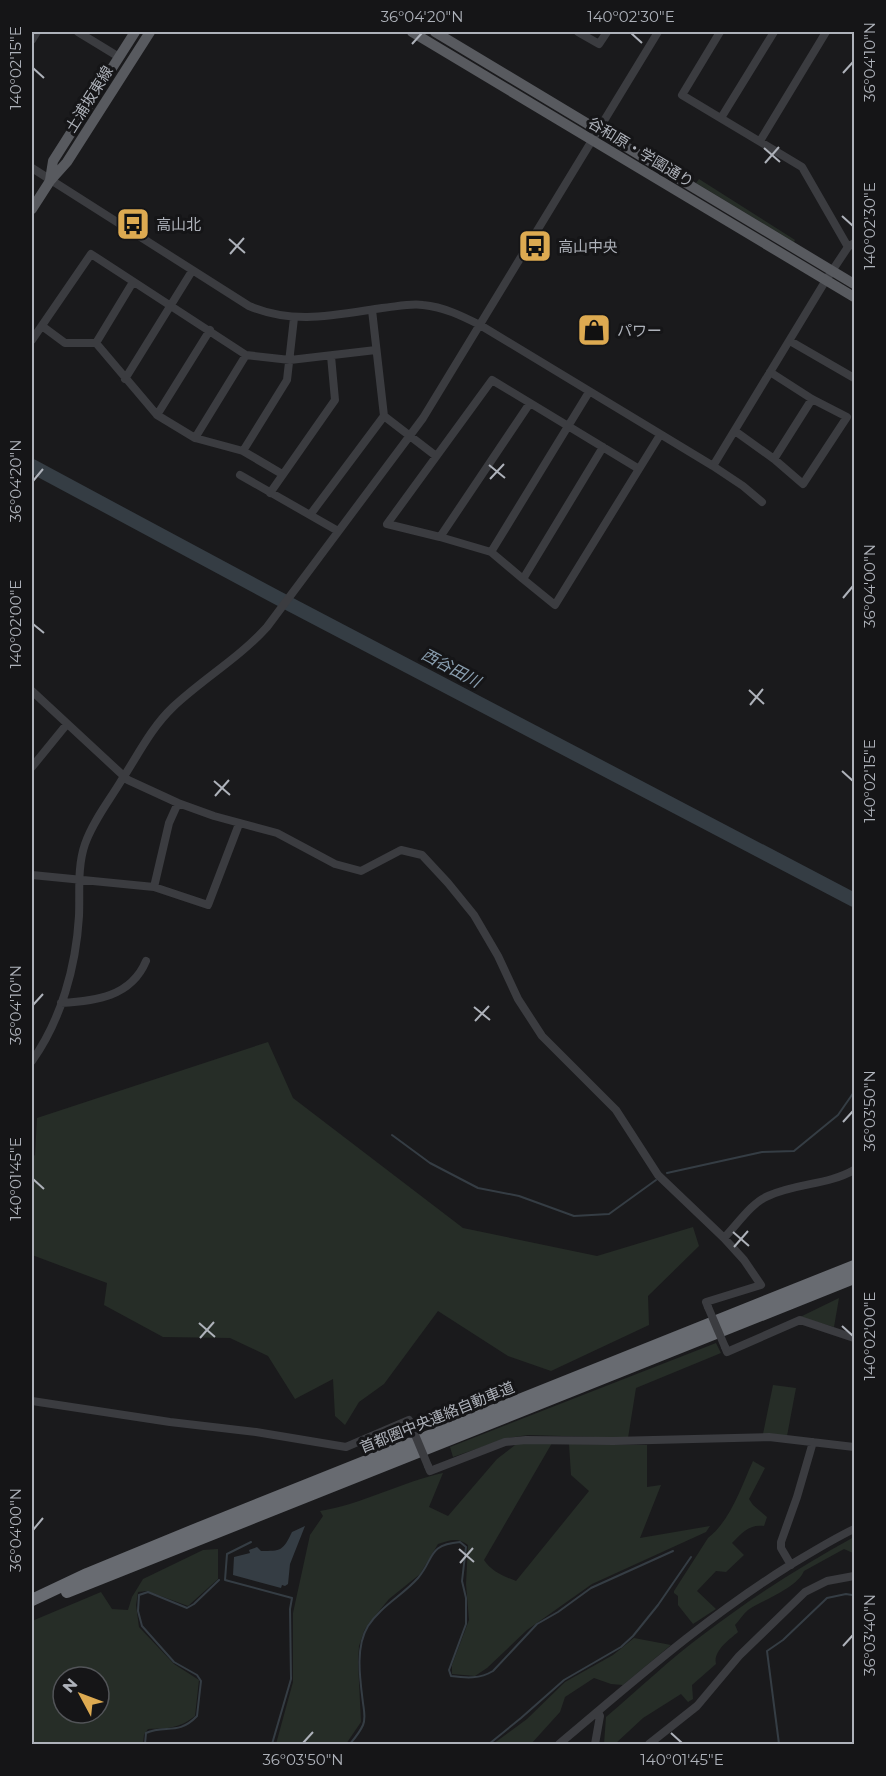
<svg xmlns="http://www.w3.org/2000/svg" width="886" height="1776" viewBox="0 0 886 1776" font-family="Montserrat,'Noto Sans JP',sans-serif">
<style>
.green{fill:#262d27;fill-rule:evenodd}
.water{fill:#353d44}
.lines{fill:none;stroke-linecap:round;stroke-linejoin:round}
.stream{stroke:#353d44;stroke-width:2}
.river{stroke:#353d44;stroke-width:14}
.minor{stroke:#3b3c40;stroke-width:8}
.major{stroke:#585a5f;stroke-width:10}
.highway{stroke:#686b71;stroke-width:12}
.minor-bridge{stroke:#3b3c40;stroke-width:8}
.ticks{fill:none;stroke:#aeb2ba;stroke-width:2}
.labels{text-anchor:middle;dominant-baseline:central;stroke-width:6;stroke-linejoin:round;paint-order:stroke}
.street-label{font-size:15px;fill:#aeb2ba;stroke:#151517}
.poi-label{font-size:15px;fill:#aeb2ba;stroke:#151517;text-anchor:start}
.water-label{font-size:16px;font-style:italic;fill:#8a9fb0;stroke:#151517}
.neatline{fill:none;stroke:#aeb2ba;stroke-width:2}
.ticks-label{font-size:15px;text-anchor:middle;fill:#aeb2ba}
</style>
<rect width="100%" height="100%" fill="#1a1a1c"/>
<path class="green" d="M699 179 795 240 794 242 696 183Z
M268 1042 293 1098 463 1228 597 1256 693 1227 699 1246 648 1296 649 1325 551 1371 508 1356 438 1311 384 1384 359 1402 345 1425 335 1416 333 1379 295 1399 268 1356 230 1338 163 1337 104 1305 107 1283 32 1255V1157L35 1155 37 1118Z
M839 1298 834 1327 800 1317Z
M716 1343 721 1353 636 1388 628 1438 528 1435 508 1438 453 1457 450 1447Z
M773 1385 796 1388 787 1436 763 1434Z
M519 1442 552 1443 484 1560C491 1571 503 1576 516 1581L589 1491 571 1475 569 1444 647 1445V1487L661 1485 640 1538 710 1526 706 1532 592 1584 527 1630 487 1668 475 1676 452 1674V1665L469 1620 466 1584 468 1545C458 1537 450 1540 438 1544L420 1574 389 1599 369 1623 364 1631 359 1646 358 1662 361 1722 346 1744H276L293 1682V1613L310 1535 323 1516 320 1511C363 1504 401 1482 443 1473L429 1507 448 1516 497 1459Z
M753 1461 765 1468 749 1499 753 1505 767 1517 764 1526C749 1524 742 1533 732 1543L744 1555 726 1572 716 1571 697 1591 716 1609 693 1624 678 1605V1596L674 1593V1591L708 1538C731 1520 741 1487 753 1461Z
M854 1537V1556L853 1553 844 1549 804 1571C797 1588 763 1600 748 1610 743 1614 739 1621 735 1625L738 1632C729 1640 713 1651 716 1664L692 1685 693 1699 688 1702 681 1694 643 1718 615 1744H604L606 1717C639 1689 670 1659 704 1634 751 1598 801 1566 854 1537Z
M218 1549V1579L188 1606 147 1591 138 1592 136 1605 139 1627 174 1664 199 1680 195 1716C178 1729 169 1728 148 1729L144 1735 143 1744H32V1621L101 1592 112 1609 128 1610 132 1597 143 1579 203 1550ZM63 1677H99V1713H63Z
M634 1638 671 1645 623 1685 611 1684 594 1678 565 1697 560 1712 531 1744H493L527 1719 565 1682 613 1655Z"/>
<path class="water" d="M305 1526 290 1564 288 1584 285 1586 282 1585 281 1588 233 1575 234 1557 250 1553 249 1550 257 1547 261 1551C281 1551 283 1551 292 1532Z"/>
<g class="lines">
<path class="stream" d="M392 1135 430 1163 478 1188 519 1196 574 1216 609 1214 656 1180
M667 1173 762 1152 794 1151 838 1115 854 1092
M251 1542 227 1554 225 1580 292 1598 290 1609 291 1679 272 1744
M145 1744 146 1733C165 1724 178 1736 197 1716L201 1681 197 1675 174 1662 142 1626 138 1611 139 1595 148 1592 187 1608 194 1604 219 1580
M350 1744C354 1739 360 1732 363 1725 366 1718 364 1711 363 1703 360 1679 355 1647 368 1626 381 1606 403 1595 418 1578 435 1558 427 1545 460 1542L466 1547 462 1581 466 1598V1624L449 1670 451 1676C466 1678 480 1679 493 1671L537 1624 558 1612 591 1588 673 1551
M489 1744 521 1718 564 1680 621 1647 633 1636 658 1605 691 1557
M779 1744 767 1651 783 1640 827 1598 846 1594 852 1595"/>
<path class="river" d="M32 466 276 597 854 900"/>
<path class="minor" d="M78 32 119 57
M578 32 599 44 607 32
M720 32 682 95 802 167 848 247
M32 40 37 32
M721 118 774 32
M760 141 826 32
M32 168 249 306C294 325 335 315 382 308 395 307 410 303 423 305 444 307 462 316 480 325L713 466 826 280 848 247 854 243
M42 326 65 343H96L133 282
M32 340 91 254 246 355 290 360 376 350
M790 341 854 378
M96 343 157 415 195 438 243 451 282 474
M125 379 192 271
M157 415 210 330
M384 416 436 456
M735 431 774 459 803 484 847 417 812 399 770 372
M195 438 246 355
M603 447 523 579 555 605 660 435
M243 451 287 380 294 318
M774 459 812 399
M713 466 743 486 762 502
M240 475 338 531
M270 493 335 400 331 356
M310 515 384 416 372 310
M440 537 387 524 492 380 639 469
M491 552 440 537 530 403
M523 579 491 552 589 392
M32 691 128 780 178 803 214 816 277 833 335 864 361 871 401 850 422 855 448 883 474 915 498 956 518 999 542 1036 616 1110 658 1175 724 1238 744 1260 761 1285 706 1302 708 1307
M32 767 67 724
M32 875 154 887 208 905 239 824
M154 887 169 823 178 803
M61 1003C95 1001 131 997 146 961
M32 1061C61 1020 76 967 79 916 80 892 77 867 85 844 93 821 109 801 121 781 138 755 151 728 173 707 204 678 239 658 267 627L423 418 658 32
M724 1238C737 1225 751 1203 768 1196 796 1183 828 1185 854 1170
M725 1347 727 1352 800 1320 854 1338
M32 1401 170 1422 256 1432 346 1447 409 1420 411 1425
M428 1466 430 1471 505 1442 526 1440 613 1441 769 1437 854 1447
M791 1565 781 1548V1542L797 1497 813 1442
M559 1744C633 1682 704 1619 787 1567 809 1554 831 1540 854 1529
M595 1744 600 1716 598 1712
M649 1744 697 1706 739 1656 805 1592 827 1581 854 1576"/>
<path class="major" d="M412 32 854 297
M435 32 854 284
M50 180 53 161 135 32
M32 209 50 181 67 162 150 32"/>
<path class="highway" d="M67 1592 854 1278
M32 1600 87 1574 199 1528 854 1266"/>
<path class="minor-bridge" d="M708 1307 725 1347
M411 1425 428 1466"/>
</g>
<path class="ticks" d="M631 33 642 43M412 44 422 33M33 68 44 78M843 73 853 62M764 148 780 162M765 163 779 147M842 216 853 226M229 239 245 253M230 254 244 238M489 465 505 478M490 479 504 464M33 481 43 469M843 598 853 586M33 624 44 633M749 690 764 704M750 705 763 689M842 771 853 781M214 781 230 795M215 796 229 780M33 1005 43 994M474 1007 490 1020M475 1021 489 1006M843 1122 853 1111M33 1179 44 1189M733 1232 749 1246M734 1247 748 1231M199 1323 215 1337M842 1326 853 1336M200 1338 214 1322M33 1530 43 1518M459 1549 474 1562M460 1563 473 1548M843 1646 853 1635M671 1733 682 1743M303 1743 313 1732"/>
<defs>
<symbol id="bus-square" viewBox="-11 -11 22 22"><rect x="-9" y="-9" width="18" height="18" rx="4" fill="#ddaa51" stroke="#151517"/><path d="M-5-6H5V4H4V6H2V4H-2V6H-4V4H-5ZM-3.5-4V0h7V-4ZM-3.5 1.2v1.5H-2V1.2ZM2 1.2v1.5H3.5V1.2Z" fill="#111"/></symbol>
<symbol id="shop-square" viewBox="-11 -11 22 22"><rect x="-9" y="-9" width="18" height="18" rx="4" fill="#ddaa51" stroke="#151517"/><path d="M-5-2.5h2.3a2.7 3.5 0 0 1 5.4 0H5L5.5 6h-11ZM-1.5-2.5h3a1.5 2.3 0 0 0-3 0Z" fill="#111"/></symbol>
</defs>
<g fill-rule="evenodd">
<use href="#bus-square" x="114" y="205" width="38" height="38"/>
<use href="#bus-square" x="516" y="227" width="38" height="38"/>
<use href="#shop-square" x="575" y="311" width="38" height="38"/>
</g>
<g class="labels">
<g class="street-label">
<text transform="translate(89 99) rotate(-58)">土浦坂東線</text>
<text transform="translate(641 152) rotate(31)">谷和原・学園通り</text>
<text transform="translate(437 1417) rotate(-22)">首都圏中央連絡自動車道</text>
</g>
<g class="poi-label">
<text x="156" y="224">高山北</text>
<text x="558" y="246">高山中央</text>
<text x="617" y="330">パワー</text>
</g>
<g class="water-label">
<text transform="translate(451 668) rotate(28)">西谷田川</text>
</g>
</g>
<rect width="886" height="1776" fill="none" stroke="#151517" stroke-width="66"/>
<g transform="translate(81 1695) rotate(311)"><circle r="28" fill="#151517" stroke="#525458" stroke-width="1.5"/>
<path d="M0-4.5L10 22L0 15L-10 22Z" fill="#ddaa51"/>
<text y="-9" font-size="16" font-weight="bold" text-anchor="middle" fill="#aeb2ba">N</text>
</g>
<rect x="33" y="33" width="820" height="1710" class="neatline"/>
<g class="ticks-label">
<text x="422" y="22">36°04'20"N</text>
<text x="631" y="22">140°02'30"E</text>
<text transform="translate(870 62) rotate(-90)" y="5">36°04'10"N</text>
<text transform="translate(16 68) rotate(-90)" y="5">140°02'15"E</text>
<text transform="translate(870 226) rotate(-90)" y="5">140°02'30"E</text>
<text transform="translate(16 481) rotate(-90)" y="5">36°04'20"N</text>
<text transform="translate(870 586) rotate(-90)" y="5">36°04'00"N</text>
<text transform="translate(16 624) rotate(-90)" y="5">140°02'00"E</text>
<text transform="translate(870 781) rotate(-90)" y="5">140°02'15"E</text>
<text transform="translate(16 1005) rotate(-90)" y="5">36°04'10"N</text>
<text transform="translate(870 1111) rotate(-90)" y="5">36°03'50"N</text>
<text transform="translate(16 1179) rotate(-90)" y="5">140°01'45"E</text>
<text transform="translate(870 1336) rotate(-90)" y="5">140°02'00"E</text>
<text transform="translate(16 1530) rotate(-90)" y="5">36°04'00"N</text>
<text transform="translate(870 1635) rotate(-90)" y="5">36°03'40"N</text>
<text x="303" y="1765">36°03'50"N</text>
<text x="682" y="1765">140°01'45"E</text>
</g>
</svg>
